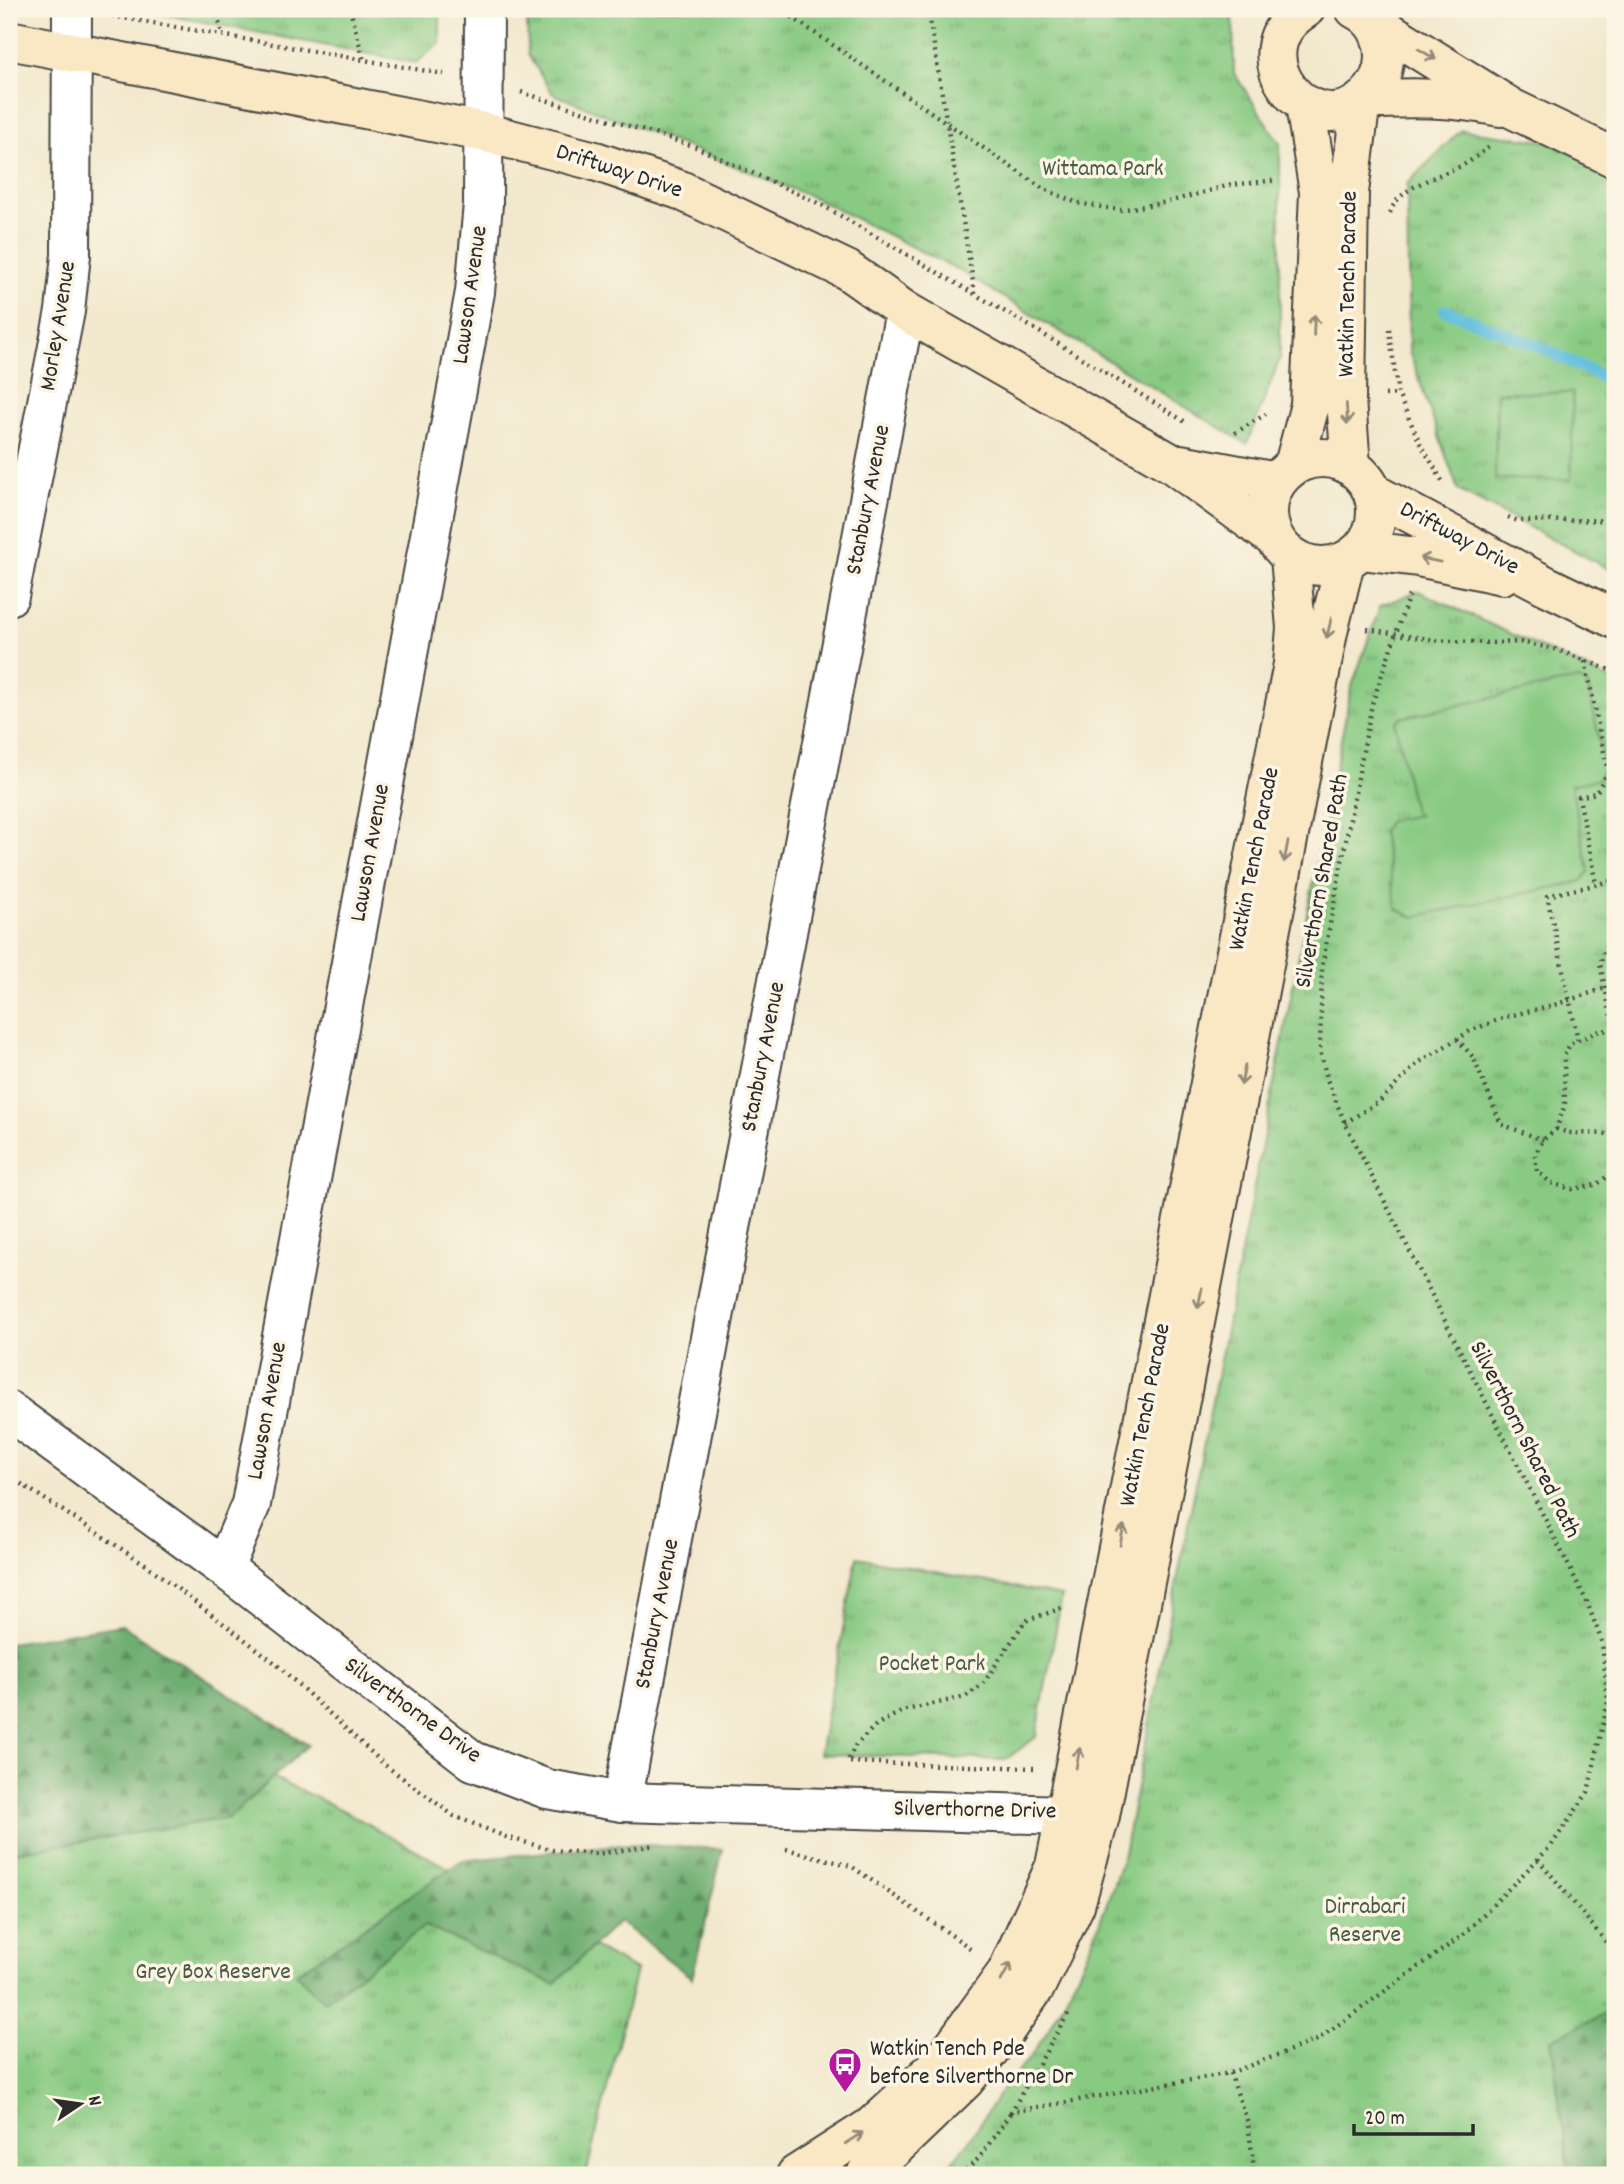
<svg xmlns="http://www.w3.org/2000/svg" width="1624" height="2184" viewBox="0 0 1624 2184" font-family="Dekko,sans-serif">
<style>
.grass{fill:url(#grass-tufts);stroke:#5a7a57;stroke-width:2}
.forest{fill:url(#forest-firs);stroke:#4c6c4e;stroke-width:2}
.pitch{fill:#89ca83;stroke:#5a7a57;stroke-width:2}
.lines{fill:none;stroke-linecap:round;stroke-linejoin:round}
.stream{stroke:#5fbedd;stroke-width:12}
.street-casing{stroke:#494743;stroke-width:42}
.secondary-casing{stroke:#494743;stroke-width:42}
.path{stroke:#494743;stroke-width:4.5;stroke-dasharray:2 5;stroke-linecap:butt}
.street{stroke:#fff;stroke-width:38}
.secondary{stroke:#fae7c3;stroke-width:38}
.oneway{stroke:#928977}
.labels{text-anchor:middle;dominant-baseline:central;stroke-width:7;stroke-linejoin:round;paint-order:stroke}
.park-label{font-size:24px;fill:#475b45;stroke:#fcf5e5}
.street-label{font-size:24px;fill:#2b2b2b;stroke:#fcf5e5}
.poi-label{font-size:24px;fill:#2b2b2b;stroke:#fcf5e5;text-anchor:start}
</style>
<defs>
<pattern id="grass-tufts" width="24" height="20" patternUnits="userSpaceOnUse" patternTransform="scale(1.75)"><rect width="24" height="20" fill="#89ca83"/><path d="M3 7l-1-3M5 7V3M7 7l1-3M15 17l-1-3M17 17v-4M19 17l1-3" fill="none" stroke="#70a46b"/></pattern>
<pattern id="forest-firs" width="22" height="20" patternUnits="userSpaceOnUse" patternTransform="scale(1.75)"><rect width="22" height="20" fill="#6eae71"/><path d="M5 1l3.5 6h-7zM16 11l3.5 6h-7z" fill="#5b8e5d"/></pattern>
</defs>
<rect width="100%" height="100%" fill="#fcf5e5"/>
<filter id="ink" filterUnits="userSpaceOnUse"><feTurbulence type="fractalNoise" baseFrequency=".0143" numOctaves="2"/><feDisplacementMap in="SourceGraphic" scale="14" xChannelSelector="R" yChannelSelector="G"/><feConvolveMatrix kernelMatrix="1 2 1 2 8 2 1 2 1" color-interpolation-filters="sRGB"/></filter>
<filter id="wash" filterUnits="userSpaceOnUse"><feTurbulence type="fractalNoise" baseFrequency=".00686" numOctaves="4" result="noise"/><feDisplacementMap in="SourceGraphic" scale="28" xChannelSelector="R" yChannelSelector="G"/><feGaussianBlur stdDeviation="1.57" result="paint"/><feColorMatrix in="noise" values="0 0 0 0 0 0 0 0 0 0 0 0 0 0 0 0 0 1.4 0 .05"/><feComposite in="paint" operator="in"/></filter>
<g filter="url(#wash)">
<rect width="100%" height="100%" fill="#f2e8cd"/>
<path class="grass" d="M136 9H440V43L416 63Z
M527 9H1233L1234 73 1280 144V358L1247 444 958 270 815 198 553 94 528 55Z
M1461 130 1551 142 1615 174V572L1458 490 1409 351 1407 184Z
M1418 591 1615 682V2175H940C966 2150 982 2118 1003 2089 1012 2076 1025 2065 1034 2052 1075 1992 1102 1922 1124 1853L1351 689 1380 606Z
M857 1557 1062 1596 1036 1737 1005 1760 819 1754Z
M9 1661 193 1739 342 1810 636 1970 586 2175H9Z"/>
<path class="forest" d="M122 1625 308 1745 229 1818 9 1853V1643Z
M626 1844 723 1849 692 1978 619 1921 554 1984 425 1926 324 2002 296 1974 461 1861Z
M1615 2009V2175H1569L1551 2039Z"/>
<path class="pitch" d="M1497 392 1573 393 1571 480 1495 479Z
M1578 679 1588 686 1605 767 1598 779 1571 785 1589 871 1582 881 1413 917 1397 909 1382 832 1389 821 1418 815 1414 812 1395 723 1400 718Z"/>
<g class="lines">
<path class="stream" d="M1445 310 1540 347 1615 383"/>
</g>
</g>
<g filter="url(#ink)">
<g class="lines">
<defs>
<path id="street" d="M9 596 65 311 71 255 72 9
M9 1411 224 1568 473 1761 547 1789 622 1802 1098 1816
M224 1568 251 1504 475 292 483 204 484 9
M622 1802 905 311"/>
<path id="secondary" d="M1305 9C1233 53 1313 150 1367 96 1378 85 1384 72 1384 57 1384 37 1374 18 1355 9
M1369 19 1513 109 1615 158
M9 40 483 132 595 161 680 190 847 270 905 311 1171 463 1273 537
M1362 100C1410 97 1454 97 1500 107
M1268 512a54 54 0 1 1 108 0a54 54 0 1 1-108 0Z
M1180 464 1277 482
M1294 465 1310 405 1319 192 1305 105
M1351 466 1346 400 1349 192 1361 101
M1373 493 1545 585 1615 619
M1361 550 1418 557 1502 575
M796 2175 871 2127 941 2063 1007 1972 1055 1866 1293 664 1296 628 1290 557
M866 2175 965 2080 1002 2035 1036 1986 1075 1905 1100 1816 1328 632 1345 562"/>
</defs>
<use href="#street" class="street-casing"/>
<use href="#secondary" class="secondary-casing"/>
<path class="path" d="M215 9 223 36
M350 9 364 61
M780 9 1042 188 1077 203 1120 210 1168 202 1230 185 1277 180
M928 9 975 294
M112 16 444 74
M521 92 696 147 822 205 1033 328 1187 423
M1390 213C1398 186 1441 176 1463 165 1473 160 1482 152 1491 146
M1389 329 1398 394 1420 443 1444 484
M1385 395 1398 394
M1235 433 1266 414
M1508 517 1518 521 1615 520
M1367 629 1434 640 1490 643 1520 642 1555 649 1615 672
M1585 661 1608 772 1596 793 1579 797 1596 884
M1615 895 1611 900 1610 910 1615 919
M1615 919 1600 964 1612 1021 1615 1055
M1613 1029 1596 1032 1570 1044 1564 1056 1565 1105 1556 1129 1543 1140 1535 1155 1537 1171 1551 1183 1572 1189 1596 1185 1612 1173 1615 1162
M1457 1039 1473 1057 1501 1124 1543 1140
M1578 1040 1547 896 1615 880
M1615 1076 1613 1114 1615 1127
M1345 1123 1380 1101 1418 1063 1470 1031 1505 1017 1551 1006 1615 985
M1556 1129 1569 1133 1615 1134
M9 1476 145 1564 274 1662 385 1765 454 1816 506 1837 553 1850 597 1854 655 1845
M1034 1768 848 1762 854 1747 876 1725 902 1711 965 1697 983 1684 1025 1621 1065 1607
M786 1849 851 1866 973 1950
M1538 1859 1615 1953
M1068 2014 1011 2112 1230 2073 1317 2040 1463 1935 1551 1846 1588 1792 1608 1702 1602 1642 1587 1602 1345 1123 1328 1082 1320 1051 1322 966 1372 704 1409 595
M1230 2073 1248 2123 1255 2175
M961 2175 980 2157 1011 2112"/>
<use href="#street" class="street"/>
<use href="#secondary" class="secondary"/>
</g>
<defs><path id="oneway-shaft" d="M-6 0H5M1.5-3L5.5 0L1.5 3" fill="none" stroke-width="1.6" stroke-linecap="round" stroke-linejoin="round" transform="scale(1.75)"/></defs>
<g class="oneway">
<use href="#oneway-shaft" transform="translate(1427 54) rotate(31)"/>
<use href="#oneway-shaft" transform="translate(1314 325) rotate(-88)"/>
<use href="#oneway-shaft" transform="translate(1347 414) rotate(86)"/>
<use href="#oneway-shaft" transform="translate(1430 560) rotate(-168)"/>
<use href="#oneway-shaft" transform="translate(1329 628) rotate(103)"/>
<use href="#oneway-shaft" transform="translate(1286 852) rotate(101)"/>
<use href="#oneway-shaft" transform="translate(1243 1075) rotate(101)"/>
<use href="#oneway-shaft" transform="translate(1200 1298) rotate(101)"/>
<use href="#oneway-shaft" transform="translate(1122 1535) rotate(-79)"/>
<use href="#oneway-shaft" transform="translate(1078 1758) rotate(-79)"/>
<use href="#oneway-shaft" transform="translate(1006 1972) rotate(-61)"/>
<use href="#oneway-shaft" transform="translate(854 2138) rotate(-33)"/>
</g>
</g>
<defs>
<symbol id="bus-pin" viewBox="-11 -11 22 30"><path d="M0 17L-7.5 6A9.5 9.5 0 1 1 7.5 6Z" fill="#b5179e" stroke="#fcf5e5"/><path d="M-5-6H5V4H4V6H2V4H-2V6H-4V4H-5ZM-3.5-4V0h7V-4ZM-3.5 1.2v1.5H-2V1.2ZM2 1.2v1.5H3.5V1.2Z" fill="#fff"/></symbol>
</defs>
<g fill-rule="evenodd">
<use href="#bus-pin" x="826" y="2045" width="38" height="52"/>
</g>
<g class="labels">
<g class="park-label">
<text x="1103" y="170">Wittama Park</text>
<text x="932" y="1665">Pocket Park</text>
<text x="1365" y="1908">Dirrabari<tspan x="1365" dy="28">Reserve</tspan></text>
<text x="213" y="1973">Grey Box Reserve</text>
</g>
<g class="street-label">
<text transform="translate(619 172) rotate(18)">Driftway Drive</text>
<text transform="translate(1349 284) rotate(-89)">Watkin Tench Parade</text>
<text transform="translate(471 295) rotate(-82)">Lawson Avenue</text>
<text transform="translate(59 326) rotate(-81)">Morley Avenue</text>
<text transform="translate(869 500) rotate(-79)">Stanbury Avenue</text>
<text transform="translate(1459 539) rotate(28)">Driftway Drive</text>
<text transform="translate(371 853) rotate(-80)">Lawson Avenue</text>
<text transform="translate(1255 859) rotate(-79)">Watkin Tench Parade</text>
<text transform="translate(1323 881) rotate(-80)">Silverthorn Shared Path</text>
<text transform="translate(764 1057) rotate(-79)">Stanbury Avenue</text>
<text transform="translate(268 1411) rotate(-80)">Lawson Avenue</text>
<text transform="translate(1146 1415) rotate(-79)">Watkin Tench Parade</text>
<text transform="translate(1524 1440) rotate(63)">Silverthorn Shared Path</text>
<text transform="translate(658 1614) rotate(-79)">Stanbury Avenue</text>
<text transform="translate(412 1711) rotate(36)">Silverthorne Drive</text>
<text transform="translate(975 1811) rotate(1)">Silverthorne Drive</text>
</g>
<g class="poi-label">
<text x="870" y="2050">Watkin Tench Pde<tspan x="870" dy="28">before Silverthorne Dr</tspan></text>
</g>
</g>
<rect width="1624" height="2184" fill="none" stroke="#fcf5e5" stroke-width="35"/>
<g transform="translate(80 2104) rotate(77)" stroke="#fcf5e5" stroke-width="5" paint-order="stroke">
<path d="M0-5L12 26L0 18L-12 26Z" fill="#2b2b2b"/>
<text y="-10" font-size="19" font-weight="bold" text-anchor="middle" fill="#2b2b2b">N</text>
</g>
<path d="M1354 2124v10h119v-10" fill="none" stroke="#2b2b2b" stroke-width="3.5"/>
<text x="1365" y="2124" font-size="21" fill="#2b2b2b" stroke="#fcf5e5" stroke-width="5" paint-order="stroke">20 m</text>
</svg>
